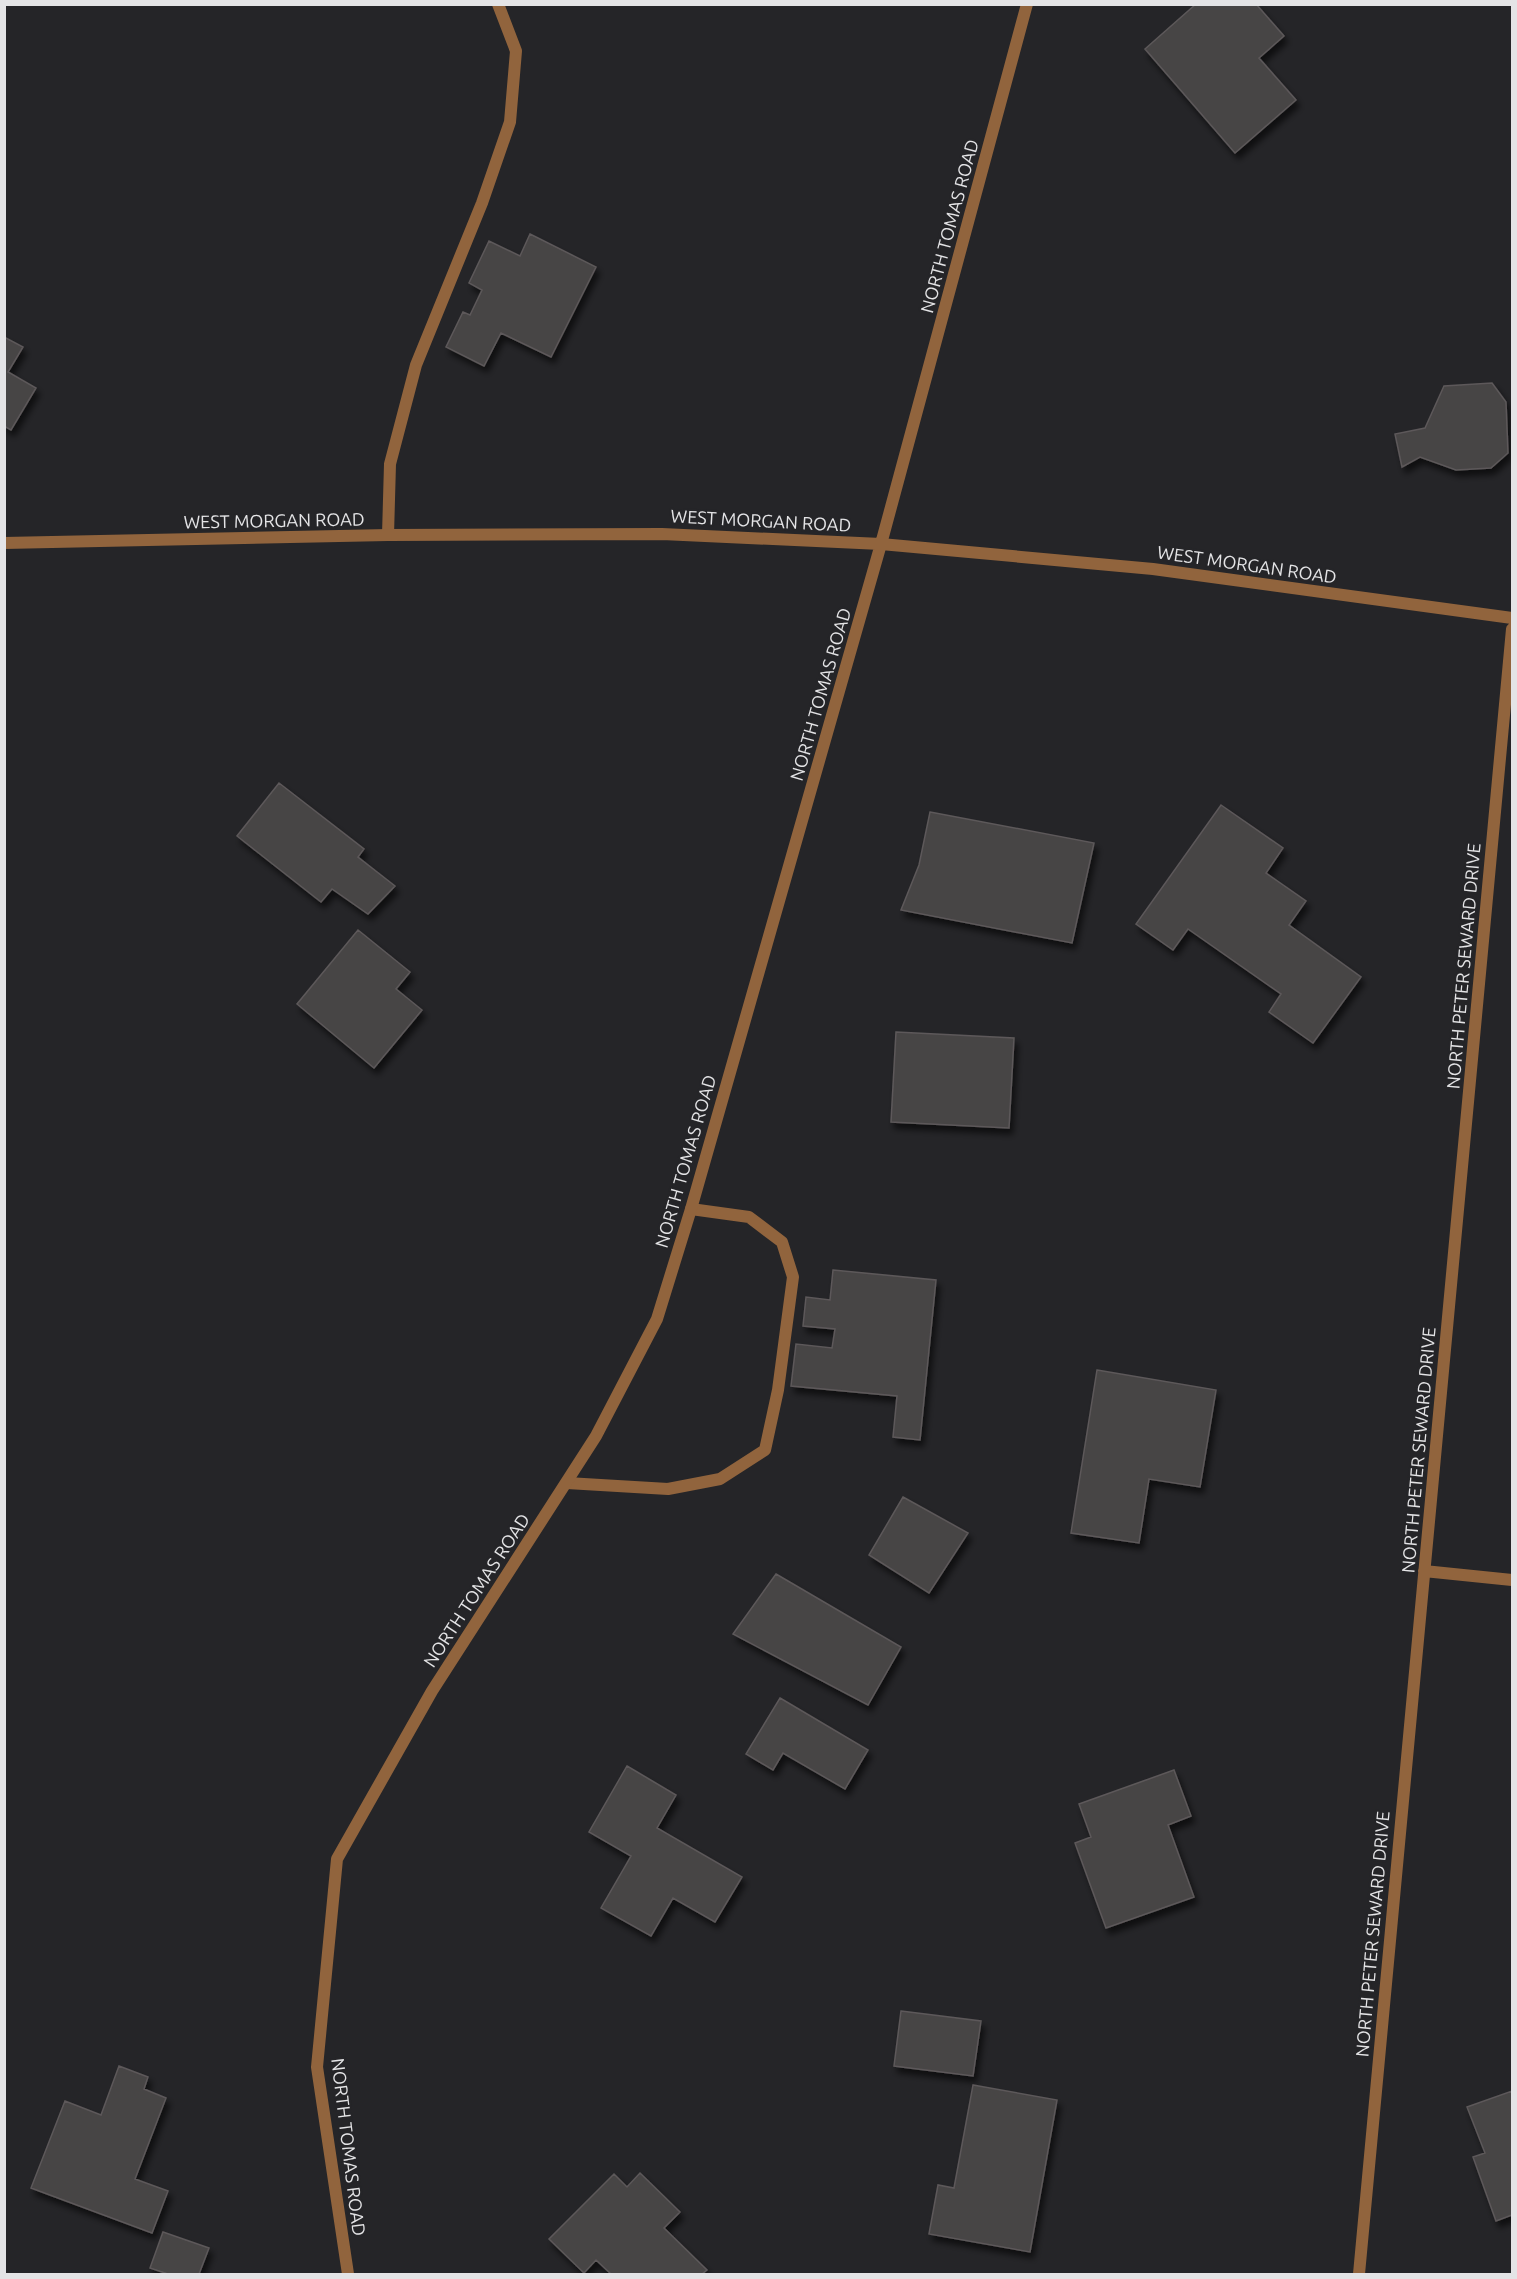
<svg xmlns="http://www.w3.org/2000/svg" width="1517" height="2279" viewBox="0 0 1517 2279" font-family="Ubuntu,sans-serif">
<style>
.building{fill:#474445;stroke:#5d595a;stroke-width:1.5;filter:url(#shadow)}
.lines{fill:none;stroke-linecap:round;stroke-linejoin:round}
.lane{stroke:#91643d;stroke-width:12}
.street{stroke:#91643d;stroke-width:12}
.labels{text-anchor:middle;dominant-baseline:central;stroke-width:4.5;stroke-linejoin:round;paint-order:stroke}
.street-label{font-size:18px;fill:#e4e4e6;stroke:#252528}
</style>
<defs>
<filter id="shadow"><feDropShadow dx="3.5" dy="6" stdDeviation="3" flood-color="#0009"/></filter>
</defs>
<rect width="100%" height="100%" fill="#252528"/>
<path class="building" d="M1196 4H1256L1284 36 1259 58 1296 100 1235 153 1145 49Z
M530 234 596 267 551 357 501 333 484 366 446 347 463 312 470 315 482 290 469 283 489 241 520 256Z
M4 337 23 347 8 372 36 388 11 430 4 426Z
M1492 383 1506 402 1508 453 1491 468 1456 470 1420 457 1402 467 1395 434 1425 428 1444 386Z
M279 783 364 849 358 857 395 886 368 914 332 889 321 902 237 836Z
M1221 805 1283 848 1266 873 1306 901 1289 925 1361 977 1313 1043 1269 1012 1281 994 1188 929 1173 950 1136 924Z
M930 812 1094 843 1072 943 901 910 919 865Z
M358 930 410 972 396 989 422 1010 374 1068 297 1004Z
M896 1032 1014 1038 1009 1128 891 1122Z
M833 1270 936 1280 920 1440 893 1437 897 1396 791 1386 796 1344 832 1348 835 1329 803 1326 806 1297 830 1300Z
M1097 1370 1216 1390 1200 1487 1149 1479 1139 1543 1071 1533Z
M903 1497 968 1533 929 1593 869 1555Z
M776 1574 901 1647 868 1705 733 1634Z
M780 1698 868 1750 845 1789 783 1753 773 1770 746 1754Z
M627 1766 676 1795 657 1828 742 1877 715 1922 673 1898 651 1936 601 1908 631 1856 589 1832Z
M1174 1770 1191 1816 1168 1825 1194 1897 1106 1928 1075 1843 1091 1837 1079 1804Z
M901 2011 981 2021 973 2076 894 2066Z
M119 2066 148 2077 144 2089 166 2098 135 2179 168 2191 152 2233 31 2188 65 2101 101 2115Z
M973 2085 1057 2100 1030 2252 929 2234 938 2185 954 2188Z
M1512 2091V2215L1496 2221 1473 2157 1485 2153 1467 2107Z
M640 2173 680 2212 664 2228 707 2270 702 2274H611L596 2260 584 2273 549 2239 614 2174 627 2187Z
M163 2232 209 2248 199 2274H168L150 2268Z"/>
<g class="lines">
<path class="lane" d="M388 535 390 464 416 365 482 203 510 122 516 51 498 4
M567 1483 668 1489 720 1479 765 1450 778 1390 793 1277 782 1242 749 1217 691 1209"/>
<path class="street" d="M4 543 388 535 662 534 881 544 1153 569 1512 618
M1424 1571 1512 1580
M348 2274 317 2067 337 1859 432 1691 596 1436 657 1319 691 1209 881 544 1027 4
M1359 2274 1512 629"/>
</g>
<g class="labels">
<g class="street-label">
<text transform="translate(949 226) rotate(-75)">NORTH TOMAS ROAD</text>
<text transform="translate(274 520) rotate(-1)">WEST MORGAN ROAD</text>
<text transform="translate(761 520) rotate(3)">WEST MORGAN ROAD</text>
<text transform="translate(1247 564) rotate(8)">WEST MORGAN ROAD</text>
<text transform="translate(820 694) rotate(-74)">NORTH TOMAS ROAD</text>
<text transform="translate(1463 966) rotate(-85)">NORTH PETER SEWARD DRIVE</text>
<text transform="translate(685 1161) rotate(-74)">NORTH TOMAS ROAD</text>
<text transform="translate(1418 1450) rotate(-85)">NORTH PETER SEWARD DRIVE</text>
<text transform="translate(476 1590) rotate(-57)">NORTH TOMAS ROAD</text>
<text transform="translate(1372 1934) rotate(-85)">NORTH PETER SEWARD DRIVE</text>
<text transform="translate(349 2147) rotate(83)">NORTH TOMAS ROAD</text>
</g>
</g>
<rect width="1517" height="2279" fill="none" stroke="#e4e4e6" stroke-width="12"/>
</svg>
